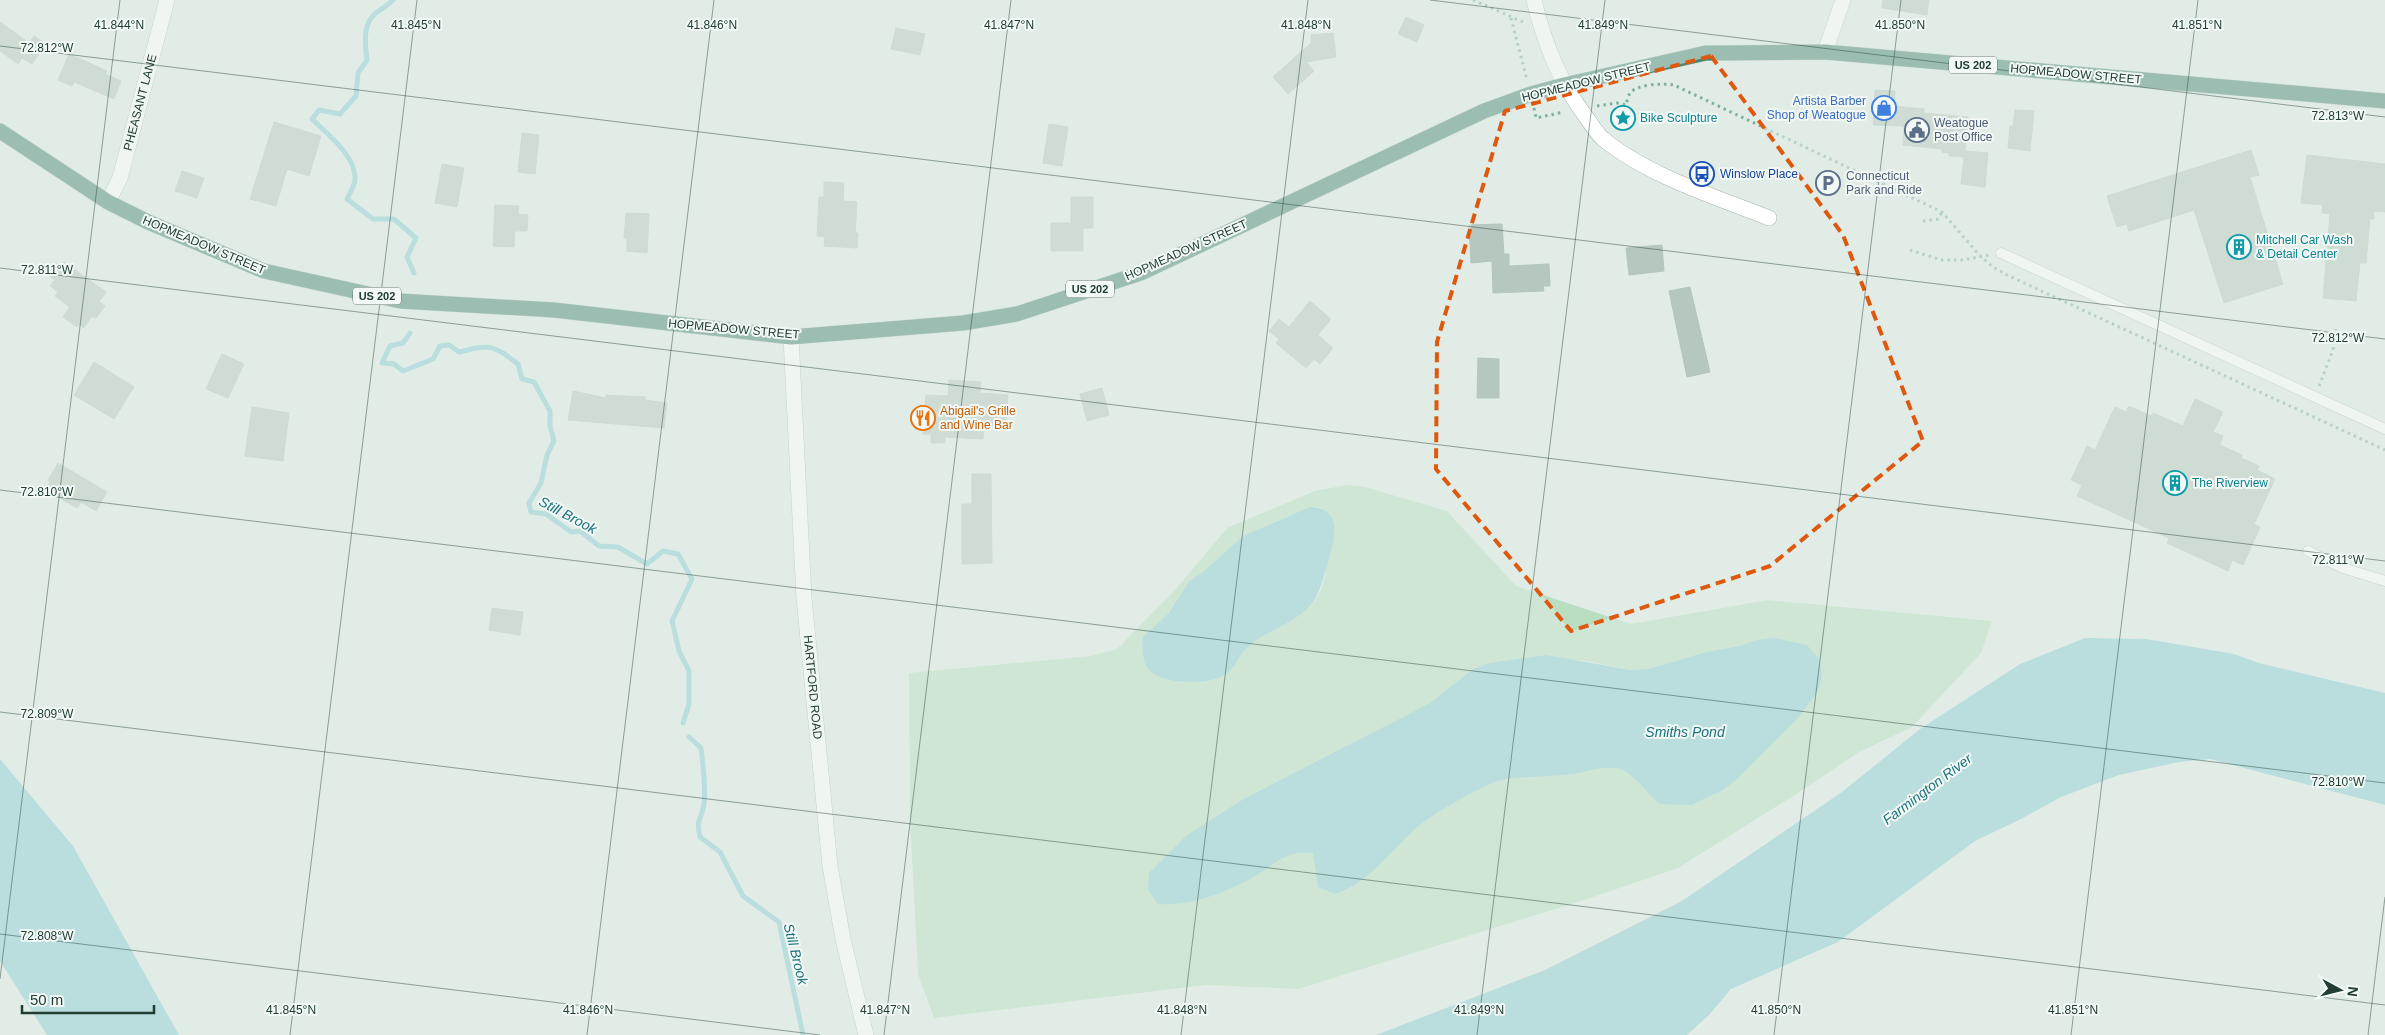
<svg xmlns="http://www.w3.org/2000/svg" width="2385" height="1035" viewBox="0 0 2385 1035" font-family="Helvetica,sans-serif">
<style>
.green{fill:#b9dec1;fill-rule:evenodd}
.water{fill:#88ccd3}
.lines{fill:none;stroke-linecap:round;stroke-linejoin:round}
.stream{stroke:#88ccd3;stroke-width:5}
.building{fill:#b6c7bf;stroke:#b3c6bd}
.service-casing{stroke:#a4b4ad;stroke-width:11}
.minor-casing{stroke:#a4b4ad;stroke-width:16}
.tertiary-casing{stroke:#a4b4ad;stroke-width:16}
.secondary-casing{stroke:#9fb8ae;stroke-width:16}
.trunk-casing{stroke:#c1c9c6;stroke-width:16}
.path{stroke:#81b09e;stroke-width:3;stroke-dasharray:2.5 4;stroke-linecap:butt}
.service{stroke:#fff;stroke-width:10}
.minor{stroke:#fff;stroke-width:15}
.tertiary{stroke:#fff;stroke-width:15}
.secondary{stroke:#fff;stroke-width:15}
.trunk{stroke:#488674;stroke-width:15}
.marked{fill:none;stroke:#de580e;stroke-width:4;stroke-dasharray:10 6;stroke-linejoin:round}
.ticks{fill:none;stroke:#213d34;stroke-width:1;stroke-opacity:0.45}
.labels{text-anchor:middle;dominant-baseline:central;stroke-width:4;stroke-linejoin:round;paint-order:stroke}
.shield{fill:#f2f8f5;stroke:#60756e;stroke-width:1}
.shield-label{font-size:11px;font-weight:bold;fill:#213d34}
.street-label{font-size:12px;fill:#213d34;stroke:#f2f8f5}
.shop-label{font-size:12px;fill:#366cbe;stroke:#f2f8f5;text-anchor:end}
.culture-label{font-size:12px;fill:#0d838f;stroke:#f2f8f5;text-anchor:start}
.service-label{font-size:12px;fill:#4e5e75;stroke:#f2f8f5;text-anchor:start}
.transit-label{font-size:12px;fill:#164399;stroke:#f2f8f5;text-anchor:start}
.food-label{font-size:12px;fill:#c56008;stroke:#f2f8f5;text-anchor:start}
.water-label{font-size:14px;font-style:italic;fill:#1a717b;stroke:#f2f8f5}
.ticks-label{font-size:12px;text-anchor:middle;fill:#213d34;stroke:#f2f8f5;stroke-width:4;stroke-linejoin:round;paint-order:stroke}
</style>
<rect width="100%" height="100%" fill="#e1ece6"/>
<path class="green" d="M1347 485 1365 487 1447 511 1516 586 1631 624 1768 600 1992 621 1981 653 1912 727 1859 752 1795 795 1678 868 1584 900 1298 989 1206 985 934 1018 918 974 910 818 909 673 1091 656 1117 649 1175 590 1227 528 1315 491ZM1310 507H1319L1326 511C1326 537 1331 570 1319 594 1304 622 1267 627 1246 649 1235 660 1232 676 1214 680 1188 685 1171 676 1147 668L1143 652 1155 627 1168 614 1189 581 1204 571 1243 536ZM1756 640 1659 804C1648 794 1636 777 1623 770 1609 764 1589 771 1574 774 1552 777 1529 775 1506 779 1483 783 1431 815 1414 830 1389 853 1369 883 1335 894L1319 887 1313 853C1284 851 1274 863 1252 878L1231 808 1245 798 1430 703 1473 669 1581 660 1631 670 1648 669 1706 652 1739 646Z"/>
<path class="water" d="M1310 507C1346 507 1333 544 1327 566 1322 581 1320 595 1309 607 1292 625 1263 631 1246 649 1237 658 1234 671 1221 677 1205 685 1161 684 1149 670 1142 662 1142 646 1143 637L1168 614 1189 581 1204 571 1243 536Z
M1774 638 1807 645 1819 659 1822 675 1818 691 1797 719 1735 781 1721 791 1691 805 1659 804C1648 794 1636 777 1623 770 1609 764 1589 771 1574 774 1552 777 1529 776 1506 779 1484 783 1431 815 1414 830 1389 853 1369 883 1335 894L1318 887 1313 853C1283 850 1274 866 1250 879 1223 894 1189 906 1158 904L1148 890 1149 873 1186 836 1245 798 1430 703 1473 669 1490 663 1546 655 1631 670 1648 669 1706 652 1739 646 1756 640Z
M2085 638 2146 639 2234 654 2259 663 2385 693V805L2210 759 2179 762 2119 775 2061 797 2021 819 1975 841 1838 942 1731 989 1709 1015 1687 1035H1376L1545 970 1682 901 1842 792 1920 729 2020 664Z
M0 759 73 846 179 1035H47L0 961Z"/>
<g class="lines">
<path class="stream" d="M393 0C388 5 383 8 377 12 362 23 365 44 367 60L358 73 356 96 340 114 319 110 312 119C327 134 354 154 355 177 356 184 350 193 347 199L373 219H394L416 238 407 257 414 273
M410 333 403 343 390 346 382 363 394 364 403 371 433 359 440 346 449 345 459 352C491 344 493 345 518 364L522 379 534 382 550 411V426L554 441 547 455 541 483 529 503 531 512 546 514 571 532 580 531 599 546 618 547 647 564 663 551 678 554 692 579 672 621 679 651 689 671V704L683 723
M689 737 701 748C703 766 706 785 704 803 703 819 695 817 700 837L720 852 743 896 779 922 803 1035"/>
</g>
<path class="building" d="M1883 0H1929L1927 15 1882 8Z
M1406 17 1424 25 1417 42 1398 34Z
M0 22 29 43 34 36 46 44 32 64 22 58 18 64 0 51Z
M896 28 925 34 920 55 891 49Z
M1333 33 1336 57 1306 62 1314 71 1288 94 1273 77 1311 43V35Z
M69 54 107 71 105 74 121 81 114 99 74 82 72 86 58 80Z
M1875 90 1895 91 1894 106 1924 109V113L1968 117 1965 151 1988 153 1985 187 1961 184 1964 157 1949 156V153L1942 152V149L1903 145 1904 126 1873 125Z
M2015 110 2034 111 2030 151 2008 148 2010 126H2013Z
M274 122 321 136 309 176 287 169 276 206 250 199Z
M1049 124 1068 127 1062 166 1043 163Z
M522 133 539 135 535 174 518 172Z
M2251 150 2259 175 2250 177 2283 284 2224 303 2194 210 2129 231 2127 224 2117 227 2107 196Z
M2307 155 2385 164V212L2374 211V219H2370L2366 263H2360L2356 301 2323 298 2330 214 2322 213 2323 205 2301 203Z
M442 164 464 168 457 207 435 203Z
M182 171 204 178 197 198 175 191Z
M824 182 844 183 843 201 857 202 855 233H858L857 248 824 246 825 237 817 236 819 197H824Z
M1071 197H1093V228H1083V251H1051V223H1071Z
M495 205 519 206 518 214 528 215 527 231H515L514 247 493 246Z
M626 213 649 214 647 253 627 251V238H624Z
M1502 224 1504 254H1509V266L1549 264 1550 286H1543L1544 291 1493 293 1492 261 1471 263 1469 225Z
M1662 245 1664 271 1629 275 1626 248Z
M64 262 106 292 99 302 105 306 96 318 92 316 84 328 79 324 77 327 63 317 70 307 55 296 58 292 50 286 55 280 48 275 56 263 61 267Z
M1690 287 1710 372 1687 377 1669 291Z
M1310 301 1331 319 1318 335 1333 348 1320 364 1314 359 1306 368 1276 343 1279 339 1269 331 1279 319 1289 327Z
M222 354 244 364 228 398 206 389Z
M1478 358 1499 359V398H1477Z
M94 362 134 387 114 419 74 395Z
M949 380 981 382 980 393 1008 395 1006 426 984 425 983 439 945 437V443H931V434H923L926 395 948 396Z
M1102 388 1109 415 1087 421 1080 394Z
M573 391 606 398V395L645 397V400L667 403 664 428 568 420Z
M2195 399 2223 412 2213 432 2223 436 2220 445 2242 455 2241 458 2259 466 2257 470 2275 479 2254 524 2260 527 2243 565 2232 560 2228 571 2167 543 2169 538 2077 496 2082 485 2071 480 2087 446 2095 450 2115 407 2126 412 2129 406 2151 416 2153 413 2183 426Z
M252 407 289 413 283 461 245 456Z
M58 463 107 492 96 511 81 502 77 508 46 490 50 482 48 480Z
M972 474H991L992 563 962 564V504H972Z
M492 608 523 612 520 635 489 630Z"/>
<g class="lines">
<defs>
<path id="service" d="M2001 253 2385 429
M2308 551 2343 568 2385 581"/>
<g id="minor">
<path d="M1534 0C1544 43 1559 81 1586 117 1591 124 1596 132 1602 138 1646 175 1716 197 1769 218"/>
<path id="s1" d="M108 202 120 178 167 0"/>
</g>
<path id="tertiary" d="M1825 52 1843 0"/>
<g id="secondary">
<path id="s2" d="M791 337 804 598 830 866 843 939 866 1035"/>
</g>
<path id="trunk" d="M0 131 108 202 148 222 264 271 400 301 554 310 791 337 963 323 1017 314 1141 273 1484 111 1531 94 1564 85 1706 53H1720L1825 52 2385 101"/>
</defs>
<use href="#service" class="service-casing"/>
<use href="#minor" class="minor-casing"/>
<use href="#tertiary" class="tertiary-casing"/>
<use href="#secondary" class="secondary-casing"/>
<use href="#trunk" class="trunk-casing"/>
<path class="path" d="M1473 0 1523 22
M1511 18 1527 80
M1597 106 1617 103 1626 105C1627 101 1628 96 1630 93 1637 84 1664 83 1674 85L1942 212 1981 257 1993 267 2007 275 2385 450
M1534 108 1536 118 1564 112
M1923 221 1938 219 1942 212
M1910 250 1941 260H1962L1990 255
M2319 386 2333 350 2336 329"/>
<use href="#service" class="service"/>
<use href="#minor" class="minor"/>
<use href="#tertiary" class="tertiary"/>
<use href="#secondary" class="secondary"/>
<use href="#trunk" class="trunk"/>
</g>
<path d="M0 0H2385V1035H0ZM1711 56 1843 235 1923 441 1770 566 1571 631 1436 469 1437 342 1505 111Z" fill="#e1ece6" fill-opacity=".55" fill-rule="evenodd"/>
<path class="marked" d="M1711 56 1843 235 1923 441 1770 566 1571 631 1436 469 1437 342 1505 111Z"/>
<path class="ticks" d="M1430 0 2385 117M0 46 2385 339M0 268 2385 561M0 490 2385 783M0 712 2385 1005M0 934 820 1035M0 979 120 0M290 1035 417 0M587 1035 714 0M884 1035 1011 0M1181 1035 1308 0M1477 1035 1605 0M1774 1035 1901 0M2071 1035 2198 0M2368 1035 2385 897"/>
<defs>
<symbol id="shop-ring" viewBox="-11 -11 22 22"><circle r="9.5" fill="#f2f8f5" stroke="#3f7fe0" stroke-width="1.5"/><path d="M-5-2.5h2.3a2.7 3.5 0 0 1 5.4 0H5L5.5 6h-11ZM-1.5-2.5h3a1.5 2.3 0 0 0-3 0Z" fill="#3f7fe0"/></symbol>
<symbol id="sight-ring" viewBox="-11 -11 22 22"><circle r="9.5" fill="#f2f8f5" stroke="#0f9aa8" stroke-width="1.5"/><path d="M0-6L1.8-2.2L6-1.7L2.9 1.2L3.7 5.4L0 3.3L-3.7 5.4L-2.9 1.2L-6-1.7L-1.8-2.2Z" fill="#0f9aa8"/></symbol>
<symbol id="civic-ring" viewBox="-11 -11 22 22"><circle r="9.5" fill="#f2f8f5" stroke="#5c6f8a" stroke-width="1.5"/><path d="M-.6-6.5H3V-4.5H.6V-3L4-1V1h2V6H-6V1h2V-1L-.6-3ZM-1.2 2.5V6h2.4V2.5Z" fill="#5c6f8a"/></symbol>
<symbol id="bus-ring" viewBox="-11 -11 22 22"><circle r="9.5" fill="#f2f8f5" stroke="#1a4fb4" stroke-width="1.5"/><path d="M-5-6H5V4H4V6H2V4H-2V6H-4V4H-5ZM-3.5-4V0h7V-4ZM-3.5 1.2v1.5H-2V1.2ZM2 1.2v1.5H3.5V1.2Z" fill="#1a4fb4"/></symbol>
<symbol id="parking-ring" viewBox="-11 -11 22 22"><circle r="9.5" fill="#f2f8f5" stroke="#5c6f8a" stroke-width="1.5"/><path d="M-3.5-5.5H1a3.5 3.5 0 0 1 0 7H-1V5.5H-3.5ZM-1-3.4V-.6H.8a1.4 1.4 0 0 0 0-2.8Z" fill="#5c6f8a"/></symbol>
<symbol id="building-ring" viewBox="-11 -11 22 22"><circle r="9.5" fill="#f2f8f5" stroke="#0f9aa8" stroke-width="1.5"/><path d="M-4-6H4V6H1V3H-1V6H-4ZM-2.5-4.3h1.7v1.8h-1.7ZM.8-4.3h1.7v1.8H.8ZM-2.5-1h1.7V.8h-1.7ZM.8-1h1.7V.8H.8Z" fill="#0f9aa8"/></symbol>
<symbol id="restaurant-ring" viewBox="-11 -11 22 22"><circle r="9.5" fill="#f2f8f5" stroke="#e8710a" stroke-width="1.5"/><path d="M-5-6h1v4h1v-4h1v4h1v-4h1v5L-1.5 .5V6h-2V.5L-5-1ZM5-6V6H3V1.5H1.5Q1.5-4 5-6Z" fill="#e8710a"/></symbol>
</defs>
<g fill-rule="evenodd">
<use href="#shop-ring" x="1870" y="94" width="28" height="28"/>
<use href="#sight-ring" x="1609" y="104" width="28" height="28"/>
<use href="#civic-ring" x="1903" y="116" width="28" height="28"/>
<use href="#bus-ring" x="1688" y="160" width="28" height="28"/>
<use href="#parking-ring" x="1814" y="169" width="28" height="28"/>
<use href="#building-ring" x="2225" y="233" width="28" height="28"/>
<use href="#restaurant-ring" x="909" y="404" width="28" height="28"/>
<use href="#building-ring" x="2161" y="469" width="28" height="28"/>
</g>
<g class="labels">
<g class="shield">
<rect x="1949" y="56.5" width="48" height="17" rx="4"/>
<rect x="1066" y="280.5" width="48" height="17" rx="4"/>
<rect x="353" y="287.5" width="48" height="17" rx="4"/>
</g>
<g class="shield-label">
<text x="1973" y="65">US 202</text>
<text x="1090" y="289">US 202</text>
<text x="377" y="296">US 202</text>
</g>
<g class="street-label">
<text transform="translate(2076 74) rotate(5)">HOPMEADOW STREET</text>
<text transform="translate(1586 82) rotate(-14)">HOPMEADOW STREET</text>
<text stroke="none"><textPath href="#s1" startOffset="105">PHEASANT LANE</textPath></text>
<text transform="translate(204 245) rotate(23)">HOPMEADOW STREET</text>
<text transform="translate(1186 250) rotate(-24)">HOPMEADOW STREET</text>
<text transform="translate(734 329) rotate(5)">HOPMEADOW STREET</text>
<text stroke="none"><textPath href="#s2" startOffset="351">HARTFORD ROAD</textPath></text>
</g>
<g class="shop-label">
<text x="1866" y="101">Artista Barber<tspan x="1866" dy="14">Shop of Weatogue</tspan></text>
</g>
<g class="culture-label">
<text x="1640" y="118">Bike Sculpture</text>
<text x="2256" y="240">Mitchell Car Wash<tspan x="2256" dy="14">&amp; Detail Center</tspan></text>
<text x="2192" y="483">The Riverview</text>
</g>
<g class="service-label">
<text x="1934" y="123">Weatogue<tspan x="1934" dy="14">Post Office</tspan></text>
<text x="1846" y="176">Connecticut<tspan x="1846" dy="14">Park and Ride</tspan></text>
</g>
<g class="transit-label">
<text x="1720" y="174">Winslow Place</text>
</g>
<g class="food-label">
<text x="940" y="411">Abigail's Grille<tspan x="940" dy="14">and Wine Bar</tspan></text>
</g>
<g class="water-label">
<text transform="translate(568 515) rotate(28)">Still Brook</text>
<text x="1685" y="732">Smiths Pond</text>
<text transform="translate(1927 789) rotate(-37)">Farmington River</text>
<text transform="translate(796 954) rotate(76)">Still Brook</text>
</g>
</g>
<g class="ticks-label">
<text x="119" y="29">41.844°N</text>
<text x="416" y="29">41.845°N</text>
<text x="712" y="29">41.846°N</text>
<text x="1009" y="29">41.847°N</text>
<text x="1306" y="29">41.848°N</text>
<text x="1603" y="29">41.849°N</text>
<text x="1900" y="29">41.850°N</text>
<text x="2197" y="29">41.851°N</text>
<text x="47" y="52">72.812°W</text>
<text x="2338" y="120">72.813°W</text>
<text x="47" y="274">72.811°W</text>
<text x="2338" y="342">72.812°W</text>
<text x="47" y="496">72.810°W</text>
<text x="2338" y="564">72.811°W</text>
<text x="47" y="718">72.809°W</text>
<text x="2338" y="786">72.810°W</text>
<text x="47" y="940">72.808°W</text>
<text x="291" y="1014">41.845°N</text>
<text x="588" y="1014">41.846°N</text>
<text x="885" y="1014">41.847°N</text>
<text x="1182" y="1014">41.848°N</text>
<text x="1479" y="1014">41.849°N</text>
<text x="1776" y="1014">41.850°N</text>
<text x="2073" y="1014">41.851°N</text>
</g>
<g transform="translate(2340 990) rotate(97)" stroke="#f2f8f5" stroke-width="4" paint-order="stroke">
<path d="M0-4L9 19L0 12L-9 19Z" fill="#213d34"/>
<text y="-8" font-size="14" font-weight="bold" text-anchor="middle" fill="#213d34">N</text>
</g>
<path d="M22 1005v8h132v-8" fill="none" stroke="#213d34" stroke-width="2.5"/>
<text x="30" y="1005" font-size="15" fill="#213d34" stroke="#f2f8f5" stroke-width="4" paint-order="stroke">50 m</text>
</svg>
